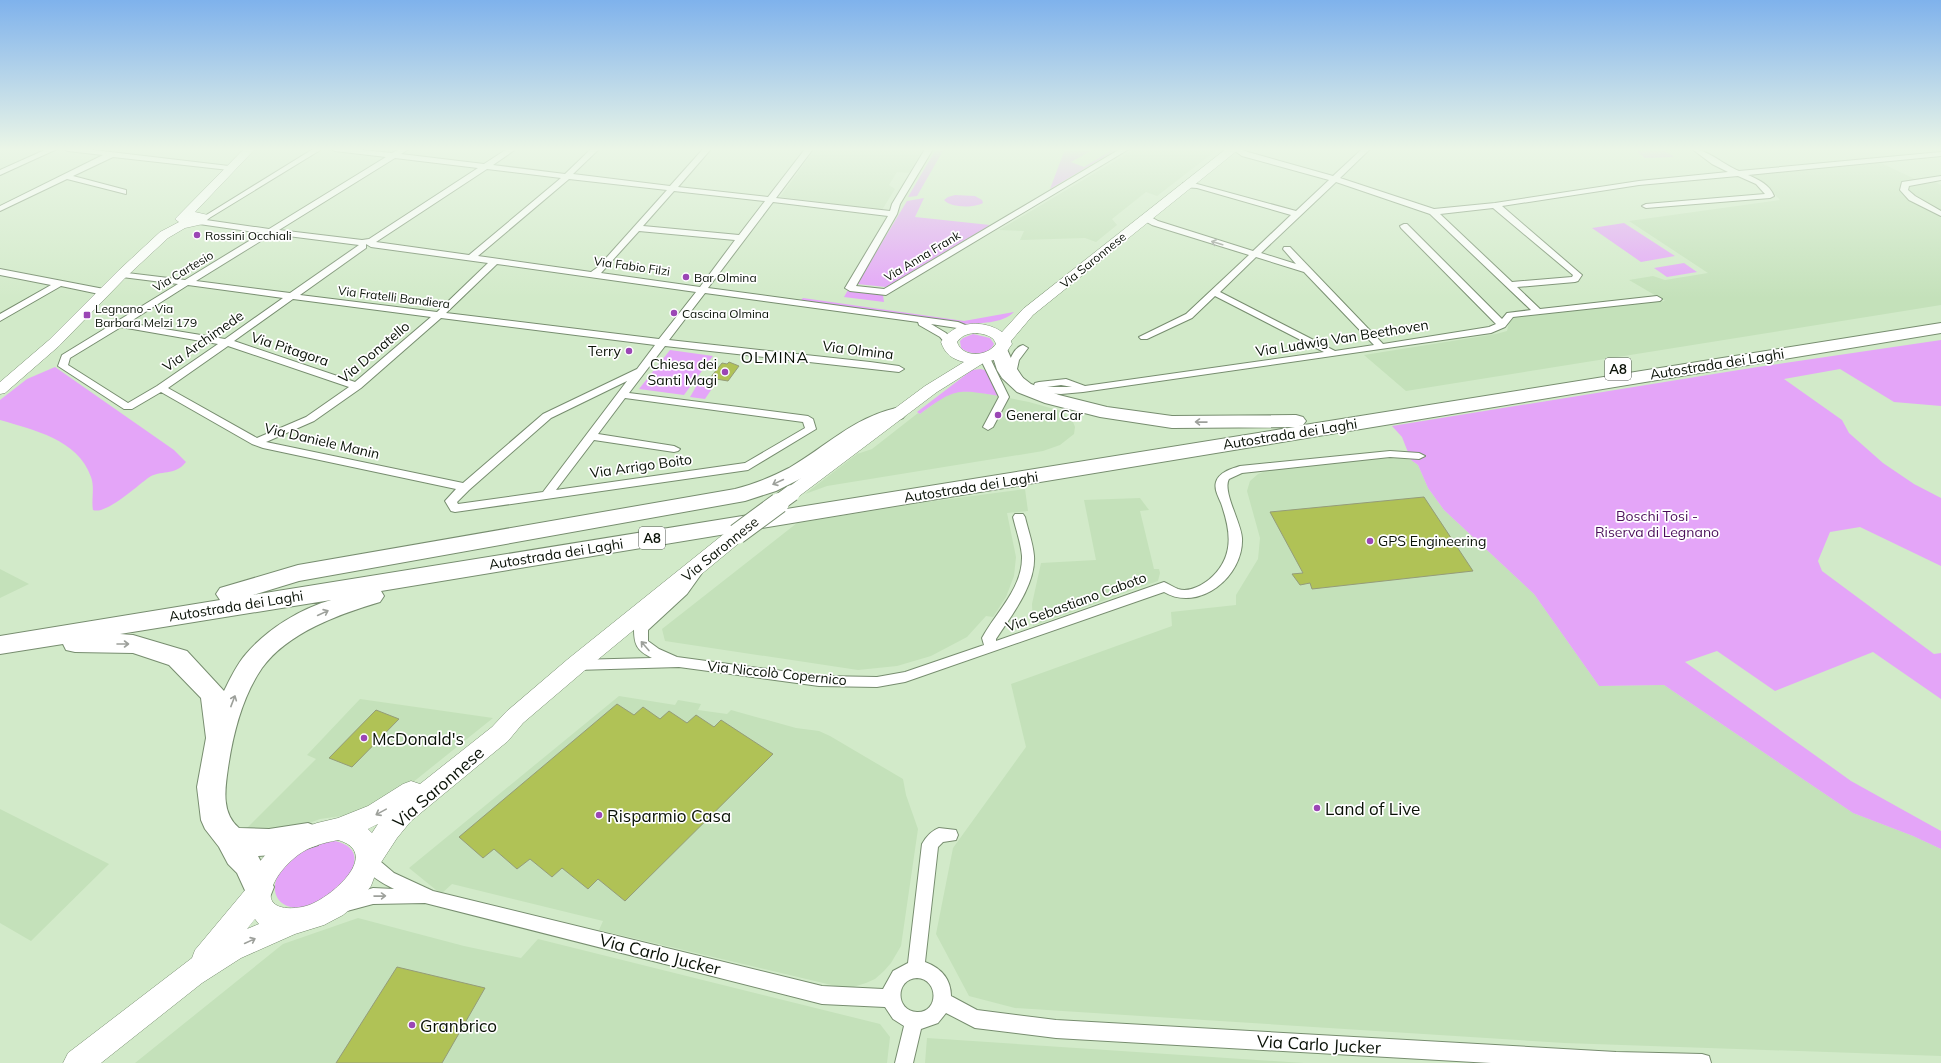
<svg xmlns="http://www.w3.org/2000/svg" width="1941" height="1063" viewBox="0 0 1941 1063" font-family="Mulish,sans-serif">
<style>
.built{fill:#c4e1ba}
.green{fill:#e4a5f8}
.building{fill:#b0c256;stroke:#949c79}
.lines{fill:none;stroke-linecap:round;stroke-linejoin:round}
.street-casing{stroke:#778d6f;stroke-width:2}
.secondary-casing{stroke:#778d6f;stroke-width:1}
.primary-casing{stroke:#778d6f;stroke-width:1}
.highway-casing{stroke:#778d6f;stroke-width:2}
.street{fill:#fff;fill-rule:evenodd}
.secondary{fill:#fff;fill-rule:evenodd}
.primary{fill:#fff;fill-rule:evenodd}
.highway{fill:#fff;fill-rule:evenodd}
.primary-bridge-far1-casing{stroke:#778d6f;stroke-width:18;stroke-linecap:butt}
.primary-bridge-casing{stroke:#778d6f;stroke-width:22;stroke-linecap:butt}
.primary-bridge-far1{stroke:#fff;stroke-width:16}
.primary-bridge{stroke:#fff;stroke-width:20}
.oneway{stroke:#9da09b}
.poi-dot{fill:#9b46b5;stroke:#fff;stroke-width:1.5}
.labels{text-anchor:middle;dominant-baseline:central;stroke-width:3.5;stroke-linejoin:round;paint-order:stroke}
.far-poi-label{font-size:12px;fill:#091106;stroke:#fff;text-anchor:start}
.far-street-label{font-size:12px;fill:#091106;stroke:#fff}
.shield{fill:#fff;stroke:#535851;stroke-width:1}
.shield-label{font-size:13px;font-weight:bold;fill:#091106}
.street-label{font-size:14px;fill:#091106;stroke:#fff}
.poi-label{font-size:14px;fill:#091106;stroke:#fff;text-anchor:end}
.park-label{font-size:14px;fill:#4a0e5a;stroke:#fff}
.quarter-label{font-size:16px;letter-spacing:1px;fill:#091106;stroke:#fff}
.near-poi-label{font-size:17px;fill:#091106;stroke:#fff;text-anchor:start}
.near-street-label{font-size:17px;fill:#091106;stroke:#fff}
</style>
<rect width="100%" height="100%" fill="#d2eac9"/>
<path class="built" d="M815 149H923L909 173 897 172 889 185 895 189 882 210 780 197Z
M1135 149H1218L1157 196 1146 192 1112 219 1117 225 1096 242 1085 238 1020 240 1024 231 999 230Z
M1879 162 1919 181 1931 180 1941 185V305L1406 391 1364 355 1496 334 1507 331 1510 318 1665 301 1629 280 1653 276 1665 280 1708 273 1629 221 1780 200 1768 187 1745 174Z
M973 391 1029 402 1061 411 1073 422 1075 427 1074 434 1060 445 1043 451 827 486 805 494 857 454 872 449 918 413 920 414 943 397 955 392Z
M1398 457 1411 460 1418 465 1428 488 1444 510 1534 594 1599 686 1664 685 1853 813 1913 836 1941 849V1056L1565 1043 1015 1008 969 996 936 934 953 848 1026 747 1011 684 1172 626 1171 612 1236 605V595L1258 559 1260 538 1247 491 1250 481 1258 474 1271 469Z
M1025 489 1028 511 1007 513 1016 557 1014 576 1006 597 993 617 986 616 967 637 931 656 897 666 858 670 665 641 662 629 797 523 927 502Z
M1140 498 1149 510 1140 511 1154 569H1159L1160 573 1158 581 1033 626 1032 604 1041 563 1096 560 1084 500Z
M0 569 29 584 0 598Z
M619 696 675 705 678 700 701 704 698 710 727 714 731 710 796 728 819 731 830 736 903 779 906 795 918 829 901 946 891 963 884 971 875 979 866 983 850 988 840 987 599 930 603 921 452 884 441 894 409 868Z
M360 699 493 718 402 791 349 815 320 819 291 830 255 832 247 828 316 759 307 755Z
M0 809 109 864 31 941 0 923Z
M358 918 464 946 521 958 538 939 880 1024 890 1037 887 1063H135L283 944Z
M927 1038 1304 1063H925Z"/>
<path class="green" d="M936 149H944L917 196 908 197Z
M1065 149H1094L1071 162 1084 167 1114 149H1118L1050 189Z
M1664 150 1674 157 1645 158 1636 151Z
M955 195 975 196 982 200 983 203C974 208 951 208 944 200L948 197Z
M924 198 915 217 990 225 886 287 857 284 907 201Z
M1624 223 1675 256 1641 262 1592 228Z
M1684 263 1697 272 1667 277 1654 268Z
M848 290 883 295 884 302 844 297Z
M803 298 964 321 1014 312C1002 324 979 323 963 324L800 301Z
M973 334 990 338 994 344C988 357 970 355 961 348L960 341 963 338Z
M1941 340V406L1894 402 1840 369 1784 379 1842 420 1849 433 1883 463 1914 484 1941 498V566L1860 527 1830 532 1818 561 1822 571 1934 654 1941 653V699L1873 652 1775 691 1717 651 1685 662 1851 781 1941 831V849L1913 836 1853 813 1664 685 1599 686 1534 594 1444 510 1428 488 1418 465 1411 460 1402 437 1392 426 1751 368Z
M670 350 713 356 684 395 639 389Z
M55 367 174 450 186 462C174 477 161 469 148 478 137 486 106 515 93 510 91 499 95 488 91 477 78 439 33 430 0 420V400L27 379Z
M981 369 987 371 999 396C957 389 955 388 920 414L917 412 972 370Z
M701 378 717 381 705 399 690 397Z
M335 841C356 846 359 858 349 876 347 880 345 884 343 887 333 895 311 907 299 908 294 908 287 907 282 903 264 888 284 861 300 851 310 845 323 842 335 841Z"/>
<path class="building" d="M729 362 739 366 728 381 710 378 722 363 727 364Z
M1424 497 1473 571 1312 589 1310 583 1300 585 1292 574 1303 573 1270 512Z
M617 704 634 715 643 707 660 719 669 711 687 723 696 715 714 727 721 720 773 754 625 901 598 879 588 889 562 868 552 877 530 859 517 869 494 849 483 858 459 837Z
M376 710 399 719 352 767 329 758Z
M397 967 485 988 442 1063H336Z"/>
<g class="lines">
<defs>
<path id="street" d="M47 149H57L0 175V170Z
M64 149H85L229 166 233 168 229 170 113 157 73 176 126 190V194L67 179 0 211V206L103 155 68 151Z
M313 149H322L206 220 269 229 386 157 335 151 331 149H353L392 153 400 149H409L401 154 484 164 507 149H516L493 165 565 174 591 149H599L573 174 670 186 703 149H711L678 187 768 197 805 149H813L776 198 890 211 892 204 925 149H933L900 204 897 214 856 286 884 289 1120 149H1129L886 295 850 291 845 288 888 216 773 202 708 288 958 322 975 329 970 332 957 328 931 324 946 333 954 342 949 345 946 344 940 337 919 325 918 322 705 293 669 340 870 362 899 366 904 369 899 372 665 346 629 393 808 416 813 419 816 429 748 470 455 512 451 511 445 501 456 489 263 448 252 444 161 392 132 409H124L58 366 62 355 178 284 122 277 118 274 119 272 185 280 262 233 199 224 195 222ZM395 158 478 168 369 239 362 240 279 230ZM487 169 561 178 469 255 376 242ZM569 179 667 190 598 267 591 272 478 256ZM674 191 765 201 739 235 643 226ZM639 231 735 240 700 287 601 273ZM272 234 359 245 290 293 196 281ZM366 244 371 247 488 263 437 312 300 295 366 248ZM497 264 696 292 659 339 446 313ZM188 285 283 298 225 339 128 323ZM293 299 431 317 355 382 234 341ZM441 318 655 345 637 369 543 414 463 483 266 442 314 421 361 388ZM121 327 218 344 157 386 128 403 68 365 70 358ZM228 346 349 387 306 417 257 438 168 388ZM627 381 543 492 458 504 457 502 469 490 551 418ZM625 398 803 422 805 428 745 463 556 490 594 440 674 452 678 451 680 449 674 446 598 434Z
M1232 149H1241L1248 152 1333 176 1362 149H1370L1340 178 1434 209 1495 203 1639 181 1728 172 1712 164 1692 149C1707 149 1724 165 1739 171L1941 152V156L1748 175C1759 180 1769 184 1774 196L1770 198 1646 208 1642 206 1646 204 1765 194 1756 184 1738 176 1639 185 1502 206 1582 275 1578 281 1575 282 1517 287 1540 309 1657 296 1662 299 1660 301 1513 317 1505 327 1491 333 1083 392 1061 394 1028 392 1027 390 1028 388 1035 387 1034 385 1035 383 1039 382 1066 379 1085 386 1324 352 1215 296 1192 318 1147 339H1141L1139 337 1186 314 1249 255 1152 225 1143 220V216H1149L1158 221 1253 251 1291 215 1197 188 1183 187V183L1197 184 1296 211 1329 180 1242 156ZM1336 182 1430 214 1531 310 1507 313 1502 319 1407 224H1404L1400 226 1401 228 1496 324 1489 327 1383 344 1290 247H1284L1283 249 1296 264 1261 253ZM1493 208 1573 275 1572 277 1512 282 1440 214ZM1256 257 1304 272 1374 345 1335 351 1220 292ZM1061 385 1072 387H1047Z
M1941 176V180L1909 186 1908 190 1915 196 1941 211V216L1909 200 1900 190 1902 182Z
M0 269 104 289 109 292 104 295 61 286 0 321V314L51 285 0 275Z
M1023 345 1028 348 1019 360 1017 369 1023 378 1018 381 1014 380 1007 369C1009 361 1014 347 1023 345Z
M985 355 990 358 1009 397 993 427 988 430 983 427 999 397 980 358Z
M1390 451 1419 453 1425 456 1419 459 1390 457 1242 473 1229 479C1222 491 1241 522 1242 538 1244 576 1199 613 1164 592L905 682 877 687 819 686 679 667 576 670 571 669 569 665 571 661 576 660 652 658C636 650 634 644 634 628 643 613 666 601 678 588 685 580 689 566 700 570L702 573 687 594 648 630V641L659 649 677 657 819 676 877 677 905 672 984 645 982 638C996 612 1023 588 1022 556 1021 543 1016 530 1013 517L1015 514H1023L1025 517C1028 530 1033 543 1034 556 1036 585 1011 616 996 639V641L1164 582C1169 584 1173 587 1178 589 1190 593 1205 584 1213 576 1235 554 1230 529 1221 503 1218 496 1214 489 1216 482 1219 472 1231 469 1240 466Z
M939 828 956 830 958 835 956 840 943 842 938 847 925 962C941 968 951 979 951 996L977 1010 1056 1020 1616 1052 1702 1054 1709 1056 1711 1063H1491L1056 1038 975 1028 946 1013 938 1023 921 1029 913 1063H895L904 1026 893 1019 885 1007 822 1004 425 903 373 904 347 911 341 908 339 903 341 898 373 888 394 889C382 883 366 874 360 861L362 856 368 854 374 856 394 873 433 891 822 986 883 989 893 971 908 963 922 844C926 837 931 831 939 828ZM917 978C939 979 939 1013 917 1012 895 1011 895 979 917 978Z"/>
<path id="secondary" d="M244 149H255L195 212 208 215 210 217 203 224 185 228 168 238 126 277 59 346 5 393 0 394V382L49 340 118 271 160 232 179 222 175 219 177 217Z"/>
<path id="primary" d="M1226 149H1239L1033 315 1011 341 1012 344 1005 354 998 359 985 362 937 392 798 497 792 499 786 497 783 493 786 489 925 386 964 362C952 359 945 354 941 342 954 321 983 319 1002 332L1023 309ZM977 333C984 334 994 336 996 344 987 357 962 358 957 342 962 335 969 333 977 333Z
M737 527 744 529 747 534 744 539 584 671 523 723 508 741 411 821 397 838 378 867 371 886 359 902 343 915 324 925 295 934 241 958 202 983 101 1063H63L68 1053 192 958 195 950 246 889 255 867 274 845 299 829 317 823 338 818 368 806 403 784 411 781 420 784 492 727 507 711 568 659 730 529ZM378 824 372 833 368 829ZM338 840C384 853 329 900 306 906 288 911 261 909 274 883 279 872 289 862 298 855 310 846 323 843 338 840ZM255 919 259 924 247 929Z"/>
<path id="highway" d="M1941 323V333L381 591 384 596 380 602C340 614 288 632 262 668 242 697 233 734 228 768 225 789 221 813 239 828L269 829 308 823 318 827 322 836 318 845C299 852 278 855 258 856L274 887 270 897 259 901 248 897 237 873 228 864 219 847 205 829 201 820 197 787 206 738 201 698 169 665 133 653 75 652 66 650 63 644 0 654V636L220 600 216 594 220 588 298 565 735 489C754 484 772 477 789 468 827 446 851 419 896 408L903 410 906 414 903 418 868 432 804 477 776 491 745 501 299 581 253 595 1295 427 1172 428 1100 417 1045 403 1017 392 1002 378 997 370 991 351 994 347 1000 346 1006 347 1018 374 1031 384 1059 395 1107 407 1172 416 1296 415 1303 417 1306 421 1303 425 1298 426ZM331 600C300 609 267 629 246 654 237 664 230 679 224 691L187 651 133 635 120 634Z"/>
</defs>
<use href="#street" class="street-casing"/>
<use href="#secondary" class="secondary-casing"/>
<use href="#primary" class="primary-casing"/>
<use href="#highway" class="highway-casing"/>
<use href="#street" class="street"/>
<use href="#secondary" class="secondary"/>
<use href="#primary" class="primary"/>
<use href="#highway" class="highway"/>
<defs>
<path id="primary-bridge-far1" d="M777 504 792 493"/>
<path id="primary-bridge" d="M737 534 779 503"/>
</defs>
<use href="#primary-bridge-far1" class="primary-bridge-far1-casing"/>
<use href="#primary-bridge" class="primary-bridge-casing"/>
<use href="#primary-bridge-far1" class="primary-bridge-far1"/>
<use href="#primary-bridge" class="primary-bridge"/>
</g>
<defs><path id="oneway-shaft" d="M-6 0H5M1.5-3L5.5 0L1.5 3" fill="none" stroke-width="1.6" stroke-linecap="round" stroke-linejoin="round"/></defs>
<g class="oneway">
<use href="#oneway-shaft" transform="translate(1217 243) rotate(-163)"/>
<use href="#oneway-shaft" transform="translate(1201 422) rotate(-179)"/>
<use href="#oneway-shaft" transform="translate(778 482) rotate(155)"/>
<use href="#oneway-shaft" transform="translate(323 613) rotate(-25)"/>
<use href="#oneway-shaft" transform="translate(123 644)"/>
<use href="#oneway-shaft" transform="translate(645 646) rotate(-131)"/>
<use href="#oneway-shaft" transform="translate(233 701) rotate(-69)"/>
<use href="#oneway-shaft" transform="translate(381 812) rotate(151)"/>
<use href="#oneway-shaft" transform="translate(380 896) rotate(-1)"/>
<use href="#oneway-shaft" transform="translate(250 941) rotate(-25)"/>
</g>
<linearGradient id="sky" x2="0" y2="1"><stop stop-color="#7fb2ec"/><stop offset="0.5" stop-color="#ebf6e7"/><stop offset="1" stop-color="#ebf6e7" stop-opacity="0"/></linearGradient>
<rect width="1941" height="298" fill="url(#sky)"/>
<g class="poi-dot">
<circle cx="197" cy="235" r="4"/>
<circle cx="686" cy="277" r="4"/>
<circle cx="674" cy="313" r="4"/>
<rect x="83" y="311" width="8" height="8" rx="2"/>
<circle cx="629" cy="351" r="4"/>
<circle cx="725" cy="372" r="4"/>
<circle cx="998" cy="415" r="4"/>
<circle cx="1370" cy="541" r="4"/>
<circle cx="364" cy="738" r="4"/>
<circle cx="1317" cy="808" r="4"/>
<circle cx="599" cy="815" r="4"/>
<circle cx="412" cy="1025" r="4"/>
</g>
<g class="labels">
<g class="far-poi-label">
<text x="205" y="235">Rossini Occhiali</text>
<text x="694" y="277">Bar Olmina</text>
<text x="95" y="308">Legnano - Via<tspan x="95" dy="14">Barbara Melzi 179</tspan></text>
<text x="682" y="313">Cascina Olmina</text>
</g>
<g class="far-street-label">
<text transform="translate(922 256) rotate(-31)">Via Anna Frank</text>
<text transform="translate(1093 260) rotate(-39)">Via Saronnese</text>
<text transform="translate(632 266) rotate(8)">Via Fabio Filzi</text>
<text transform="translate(183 271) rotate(-31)">Via Cartesio</text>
<text transform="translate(394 297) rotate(7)">Via Fratelli Bandiera</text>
</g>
<g class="shield">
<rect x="1605" y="358" width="26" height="22" rx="3"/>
<rect x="639" y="527" width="26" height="22" rx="3"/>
</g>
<g class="shield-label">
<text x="1618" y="369">A8</text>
<text x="652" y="538">A8</text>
</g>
<g class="street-label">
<text transform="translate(1342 338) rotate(-9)">Via Ludwig Van Beethoven</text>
<text transform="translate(203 341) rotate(-35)">Via Archimede</text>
<text transform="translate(290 349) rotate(18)">Via Pitagora</text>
<text transform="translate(858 350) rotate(7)">Via Olmina</text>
<text transform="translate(374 352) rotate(-40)">Via Donatello</text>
<text transform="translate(1717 364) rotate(-9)">Autostrada dei Laghi</text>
<text transform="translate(1290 434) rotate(-9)">Autostrada dei Laghi</text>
<text transform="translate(322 441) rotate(13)">Via Daniele Manin</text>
<text transform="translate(641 466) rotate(-8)">Via Arrigo Boito</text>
<text transform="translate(971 487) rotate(-9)">Autostrada dei Laghi</text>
<text transform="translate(720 549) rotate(-39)">Via Saronnese</text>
<text transform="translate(556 554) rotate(-9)">Autostrada dei Laghi</text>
<text transform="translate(1076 602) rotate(-20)">Via Sebastiano Caboto</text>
<text transform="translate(236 606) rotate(-9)">Autostrada dei Laghi</text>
<text transform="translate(777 673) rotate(6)">Via Niccolò Copernico</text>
</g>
<g class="poi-label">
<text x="621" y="351">Terry</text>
<text x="717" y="364">Chiesa dei<tspan x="717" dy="16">Santi Magi</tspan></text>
<text x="1006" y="415" text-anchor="start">General Car</text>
<text x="1378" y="541" text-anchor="start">GPS Engineering</text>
</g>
<g class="park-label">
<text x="1657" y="516">Boschi Tosi -<tspan x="1657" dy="16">Riserva di Legnano</tspan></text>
</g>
<g class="quarter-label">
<text x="775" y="357">OLMINA</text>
</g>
<g class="near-poi-label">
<text x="372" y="738">McDonald's</text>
<text x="1325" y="808">Land of Live</text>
<text x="607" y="815">Risparmio Casa</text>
<text x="420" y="1025">Granbrico</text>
</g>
<g class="near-street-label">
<text transform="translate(438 787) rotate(-41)">Via Saronnese</text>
<text transform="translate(660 954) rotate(14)">Via Carlo Jucker</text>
<text transform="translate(1319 1044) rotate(3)">Via Carlo Jucker</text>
</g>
</g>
</svg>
